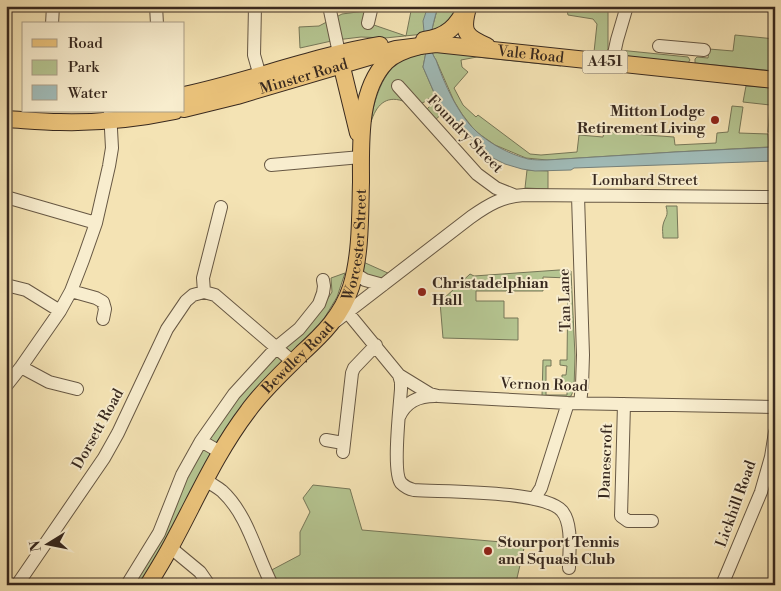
<svg xmlns="http://www.w3.org/2000/svg" width="781" height="591" viewBox="0 0 781 591" font-family="'Libre Bodoni',serif">
<style>
.green{fill:#b5c591;stroke:#767758}
.water{fill:#a0bbb8;stroke:#76817b}
.lines{fill:none;stroke-linecap:round;stroke-linejoin:round}
.minor-casing{stroke:#675844;stroke-width:14}
.major-casing{stroke:#38291f;stroke-width:18}
.minor{stroke:#f8edce;stroke-width:12}
.major{stroke:#eac27a;stroke-width:16}
.poi-dot{fill:#8f2418;stroke:#f8edce;stroke-width:2}
.labels{text-anchor:middle;dominant-baseline:central;stroke-width:4;stroke-linejoin:round;paint-order:stroke}
.shield{fill:#f8edce;stroke:#726454;stroke-width:1}
.shield-label{font-size:14px;font-weight:bold;fill:#38291f}
.street-label{font-size:15px;fill:#38291f;stroke:#f8edce}
.poi-label{font-size:15px;font-weight:bold;fill:#38291f;stroke:#f8edce;text-anchor:start}
</style>
<rect width="100%" height="100%" fill="#f4e3b4"/>
<filter id="stains"><feTurbulence type="fractalNoise" baseFrequency=".004" numOctaves="4"/><feColorMatrix values="0 0 0 0 .2 0 0 0 0 .09 0 0 0 0 .02 0 0 0 .5 -.17"/></filter>
<radialGradient id="worn" r=".72"><stop offset=".6" stop-color="#630" stop-opacity="0"/><stop offset="1" stop-color="#630" stop-opacity=".3"/></radialGradient>
<path class="green" d="M412 6H428L424 34 385 38 361 37 336 40 300 48 299 27 319 26 342 14 365 11 368 23 406 36Z
M438 6H462L455 18 431 33Z
M566 6H608V49L606 52H594L597 24 593 19 568 15Z
M735 35 775 39V71L695 63V59L697 57 708 58 709 49 733 51Z
M619 50 688 57 690 60 688 63 620 57Z
M432 51 561 65V66L477 57 461 60 462 67 468 72 454 88 463 105 476 117 478 115 530 154 541 155 577 152 579 135 603 137 604 132 674 137 675 145 716 143 717 133 728 132 732 106 743 107 739 133 768 134 769 147 675 152 547 160 526 158 495 145 475 131 462 114 454 101 436 60 433 55Z
M426 52 423 67 436 97 446 110 434 121 425 111 433 103 429 98C427 100 425 102 422 103 416 105 408 103 403 101 385 95 376 106 371 122 373 102 383 70 403 59 409 55 418 54 426 52Z
M746 86 775 88V132H768L770 105 743 102Z
M527 170 548 171V189L525 188Z
M666 206H677L678 238H663C663 234 662 229 663 225 665 216 669 217 666 206Z
M361 261 390 274 384 280 378 279 361 272Z
M559 270 571 271 575 356 574 389 571 396 568 397 542 396 543 360H551V366H546V395H567V386L562 385V375H566L567 366 560 365V360H567L568 278 543 277V291H476V301H504V318H518V340L443 338 440 302 470 274 474 276Z
M345 273 337 297 325 317 327 325 295 357 285 346 319 312 332 292 331 278Z
M276 355 286 366 222 443H214L207 437 236 396Z
M206 449 211 455 144 585H130L198 450Z
M313 485 350 489 362 530 525 544 517 578 516 585H272L266 573 300 555V532L310 512 303 498Z"/>
<path class="water" d="M428 6H438C434 22 425 45 436 60 444 83 458 115 476 131 490 144 509 154 528 159 534 160 541 160 547 160L675 152 775 147V161L574 168 571 170 535 171 522 169 505 164 493 158 482 151 459 127 436 97 423 67 426 52 423 21Z"/>
<g class="lines">
<defs>
<path id="minor" d="M156 6 157 24
M255 6 254 55 262 83
M329 6 339 53
M368 23 372 6
M52 24 53 6
M659 46 704 50
M612 63 617 40 627 6
M398 86 477 174 496 188 516 196
M271 165 361 157
M578 196 583 355 582 386 580 403
M6 197 96 223
M354 273 365 280 383 285
M6 285 26 290 60 311
M71 291 96 298 103 302 105 309 103 319
M204 292 203 278 221 207
M348 313 399 375 430 394 438 396 568 403 775 407
M336 321 471 217C488 205 503 196 524 195L775 197
M21 367 49 382 77 389
M399 375 401 382V389C400 405 392 472 401 483 405 487 409 489 414 490 445 492 543 490 562 511 573 524 569 552 569 568
M6 386 21 367 60 311 71 291 83 260 96 223 109 166 112 148 110 111
M624 404 621 516 628 521H652
M399 417C406 401 419 396 435 396
M326 440 343 443
M201 441 220 452
M343 452 352 373 354 368 376 345
M206 480C211 484 217 487 222 491 248 515 256 554 272 585
M534 499 541 488 568 403
M171 548 200 572 209 585
M17 585 104 458 118 433 167 329 186 301 193 295 204 292 215 295 293 362
M127 585 159 533 182 475 201 441 234 394 277 347 299 329 319 304 323 293 324 286 323 280
M722 585 761 492 771 457 775 432"/>
<g id="major">
<path d="M468 8C461 32 466 37 487 46"/>
<path d="M424 40C447 37 457 26 467 6"/>
<path d="M339 55 358 133"/>
<path d="M184 95C250 81 313 56 380 45"/>
<path id="s1" d="M184 109 237 96 396 49 436 44 775 80"/>
<path d="M6 119C24 120 42 122 60 122 98 123 137 119 175 111"/>
<path id="s2" d="M148 585C156 572 164 559 171 546 196 500 216 453 248 411 263 390 283 372 302 353 323 334 342 315 351 287 361 254 360 216 361 182 361 144 358 91 386 62 395 53 408 49 420 46"/>
</g>
</defs>
<use href="#minor" class="minor-casing"/>
<use href="#major" class="major-casing"/>
<use href="#minor" class="minor"/>
<use href="#major" class="major"/>
</g>
<g class="poi-dot">
<circle cx="715" cy="120" r="5"/>
<circle cx="422" cy="292" r="5"/>
<circle cx="488" cy="551" r="5"/>
</g>
<g class="labels">
<rect class="shield" x="582.5" y="50.5" width="45" height="23" rx="4"/>
<g class="shield-label">
<text x="605" y="62">A451</text>
</g>
<g class="street-label">
<text stroke="none"><textPath href="#s1" startOffset="356">Vale Road</textPath></text>
<text stroke="none"><textPath href="#s1" startOffset="124">Minster Road</textPath></text>
<text transform="translate(465 134) rotate(46)">Foundry Street</text>
<text x="645" y="180">Lombard Street</text>
<text stroke="none"><textPath href="#s2" startOffset="406">Worcester Street</textPath></text>
<text transform="translate(565 300) rotate(-92)">Tan Lane</text>
<text stroke="none"><textPath href="#s2" startOffset="274">Bewdley Road</textPath></text>
<text transform="translate(544 385) rotate(2)">Vernon Road</text>
<text transform="translate(98 429) rotate(-61)">Dorsett Road</text>
<text transform="translate(606 461) rotate(-88)">Danescroft</text>
<text transform="translate(736 504) rotate(-70)">Lickhill Road</text>
</g>
<g class="poi-label">
<text x="705" y="111" text-anchor="end">Mitton Lodge<tspan x="705" dy="17">Retirement Living</tspan></text>
<text x="432" y="283">Christadelphian<tspan x="432" dy="17">Hall</tspan></text>
<text x="498" y="542">Stourport Tennis<tspan x="498" dy="17">and Squash Club</tspan></text>
</g>
</g>
<rect width="781" height="591" fill="none" stroke="#f4e3b4" stroke-width="25"/>
<rect x="8" y="8" width="766" height="576" fill="none" stroke="#38291f" stroke-width="2.5"/>
<rect x="12" y="12" width="756" height="566" fill="none" stroke="#38291f"/>
<rect x="22" y="22" width="162" height="90" fill="#f8edce" stroke="#ab9f88"/>
<rect x="32" y="39" width="25" height="8" fill="#eac27a" stroke="#ab9f88"/>
<text x="68" y="48" font-size="15" fill="#38291f">Road</text>
<rect x="32" y="60" width="25" height="15" fill="#b5c591" stroke="#ab9f88"/>
<text x="68" y="72" font-size="15" fill="#38291f">Park</text>
<rect x="32" y="85" width="25" height="15" fill="#a0bbb8" stroke="#ab9f88"/>
<text x="68" y="98" font-size="15" fill="#38291f">Water</text>
<g transform="translate(48 544) rotate(260)" stroke="#f8edce" stroke-width="4" paint-order="stroke">
<path d="M0-4L9 19L0 12L-9 19Z" fill="#38291f"/>
<text y="-8" font-size="14" font-weight="bold" text-anchor="middle" fill="#38291f">N</text>
</g>
<rect width="100%" height="100%" filter="url(#stains)"/>
<rect width="100%" height="100%" fill="url(#worn)"/>
</svg>
